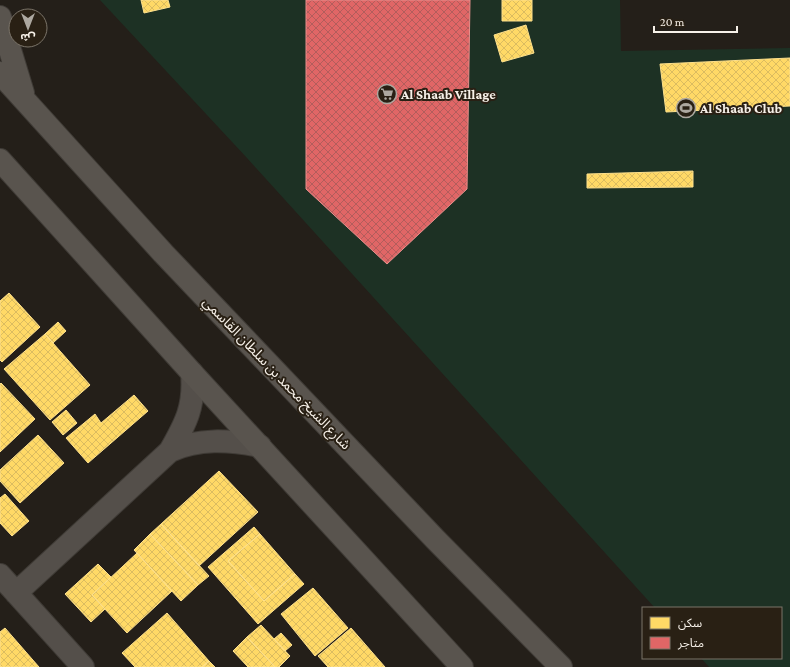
<svg xmlns="http://www.w3.org/2000/svg" width="790" height="667" viewBox="0 0 790 667" font-family="'Crimson Pro','Noto Sans Arabic',serif">
<style>
.green{fill:#1d3124}
.homes{fill:url(#homes-cross-hatch);stroke:#fde08d}
.shops{fill:url(#shops-cross-hatch);stroke:#e7908d}
.lines{fill:none;stroke-linecap:round;stroke-linejoin:round}
.street-casing{stroke:#3f3b36;stroke-width:24}
.secondary-casing{stroke:#3f3b36;stroke-width:24}
.street{stroke:#544f4a;stroke-width:22}
.secondary{stroke:#59544e;stroke-width:22}
.labels{text-anchor:middle;dominant-baseline:central;stroke-width:4;stroke-linejoin:round;paint-order:stroke}
.poi-label{font-size:14px;font-weight:bold;fill:#f7f1e9;stroke:#292014;text-anchor:start}
.street-label{font-size:14px;fill:#f7f1e9;stroke:#292014}
</style>
<defs>
<pattern id="homes-cross-hatch" width="8" height="8" patternUnits="userSpaceOnUse"><rect width="8" height="8" fill="#ffd966"/><path d="M0 0l8 8M0 8l8-8" fill="none" stroke="#dbbc60"/></pattern>
<pattern id="shops-cross-hatch" width="8" height="8" patternUnits="userSpaceOnUse"><rect width="8" height="8" fill="#e06666"/><path d="M0 0l8 8M0 8l8-8" fill="none" stroke="#b35d5c"/></pattern>
</defs>
<rect width="100%" height="100%" fill="#241f19"/>
<path class="green" d="M100 0H620L621 51 790 48V667H709L701 658H781V608H655L247 158Z"/>
<path class="homes" d="M141 0H168L170 7 144 13Z
M502 0H532V21H502Z
M526 25 534 53 502 62 494 35Z
M790 58V106L666 112 660 64Z
M693 171V187L587 188V174Z
M9 293 40 327 2 362 0 360V301Z
M58 322 66 331 53 343 45 334Z
M45 334 90 385 50 420 4 369Z
M1 383 35 419 0 452V384Z
M134 395 148 411 88 463 66 438 95 414 101 423Z
M66 410 77 423 63 435 52 422Z
M38 435 64 463 20 503 0 481V470Z
M219 471 258 512 199 566 161 524Z
M5 494 29 521 12 536 0 523V498Z
M161 524 209 576 198 585 150 534Z
M254 527 260 534 228 561 264 601 295 574 304 584 258 624 208 567Z
M150 534 198 585 181 601 134 550Z
M260 534 295 574 264 601 228 561Z
M137 553 172 591 127 633 92 595Z
M98 564 111 577 92 595 105 609 91 622 65 594Z
M313 588 348 628 315 656 281 614Z
M167 613 209 661 202 667H135L122 653Z
M261 625 290 656 279 667H275L247 637Z
M5 628 39 667H0V632Z
M351 628 385 667H328L318 656Z
M281 633 292 645 285 651 274 639Z
M247 637 275 667H248L233 651Z
M209 661 215 667H202Z"/>
<path class="shops" d="M306 0H470L467 189 387 264 306 189Z"/>
<g class="lines">
<defs>
<path id="street" d="M170 451C199 438 229 440 260 446
M0 575 83 667
M16 593 170 451C186 423 195 406 192 373"/>
<path id="secondary" d="M0 17 23 93
M0 73 163 253 435 539 561 667
M0 160 192 373 462 667"/>
</defs>
<use href="#street" class="street-casing"/>
<use href="#secondary" class="secondary-casing"/>
<use href="#street" class="street"/>
<use href="#secondary" class="secondary"/>
</g>
<defs>
<symbol id="supermarket-ring" viewBox="-11 -11 22 22"><circle r="9.5" fill="#292014" stroke="#ada8a0" stroke-width="1.5"/><path d="M-6-5.5h2.5l.6 2H6L4.5 2H-2.5L-4.4-4H-6ZM-1.5 3.2a1.3 1.3 0 1 0 .1 0ZM3 3.2a1.3 1.3 0 1 0 .1 0Z" fill="#ada8a0"/></symbol>
<symbol id="stadium-ring" viewBox="-11 -11 22 22"><circle r="9.5" fill="#292014" stroke="#ada8a0" stroke-width="1.5"/><path d="M0-5a6.5 5 0 1 0 0 10a6.5 5 0 1 0 0-10ZM-3.5-1.8h7v3.6h-7Z" fill="#ada8a0"/></symbol>
</defs>
<g fill-rule="evenodd">
<use href="#supermarket-ring" x="376" y="83" width="22" height="22"/>
<use href="#stadium-ring" x="675" y="97" width="22" height="22"/>
</g>
<g class="labels">
<g class="poi-label">
<text x="401" y="94">Al Shaab Village</text>
<text x="700" y="108">Al Shaab Club</text>
</g>
<g class="street-label">
<text transform="translate(277 373) rotate(46)">شارع الشيخ محمد بن سلطان القاسمي</text>
</g>
</g>
<rect x="642" y="607" width="140" height="52" fill="#292014" stroke="#7b7469"/>
<rect x="650" y="617" width="20" height="12" fill="#ffd966" stroke="#7b7469"/>
<text x="678" y="627" font-size="12" fill="#f7f1e9">سكن</text>
<rect x="650" y="637" width="20" height="12" fill="#e06666" stroke="#7b7469"/>
<text x="678" y="647" font-size="12" fill="#f7f1e9">متاجر</text>
<g transform="translate(28 28) rotate(180)"><circle r="19" fill="#292014" stroke="#7b7469"/>
<path d="M0-3L7 15L0 10L-7 15Z" fill="#ada8a0"/>
<text y="-6" font-size="11" font-weight="bold" text-anchor="middle" fill="#f7f1e9">ش</text>
</g>
<path d="M654 26v6h83v-6" fill="none" stroke="#f7f1e9" stroke-width="2"/>
<text x="660" y="26" font-size="12" fill="#f7f1e9" stroke="#292014" stroke-width="3" paint-order="stroke">20 m</text>
</svg>
